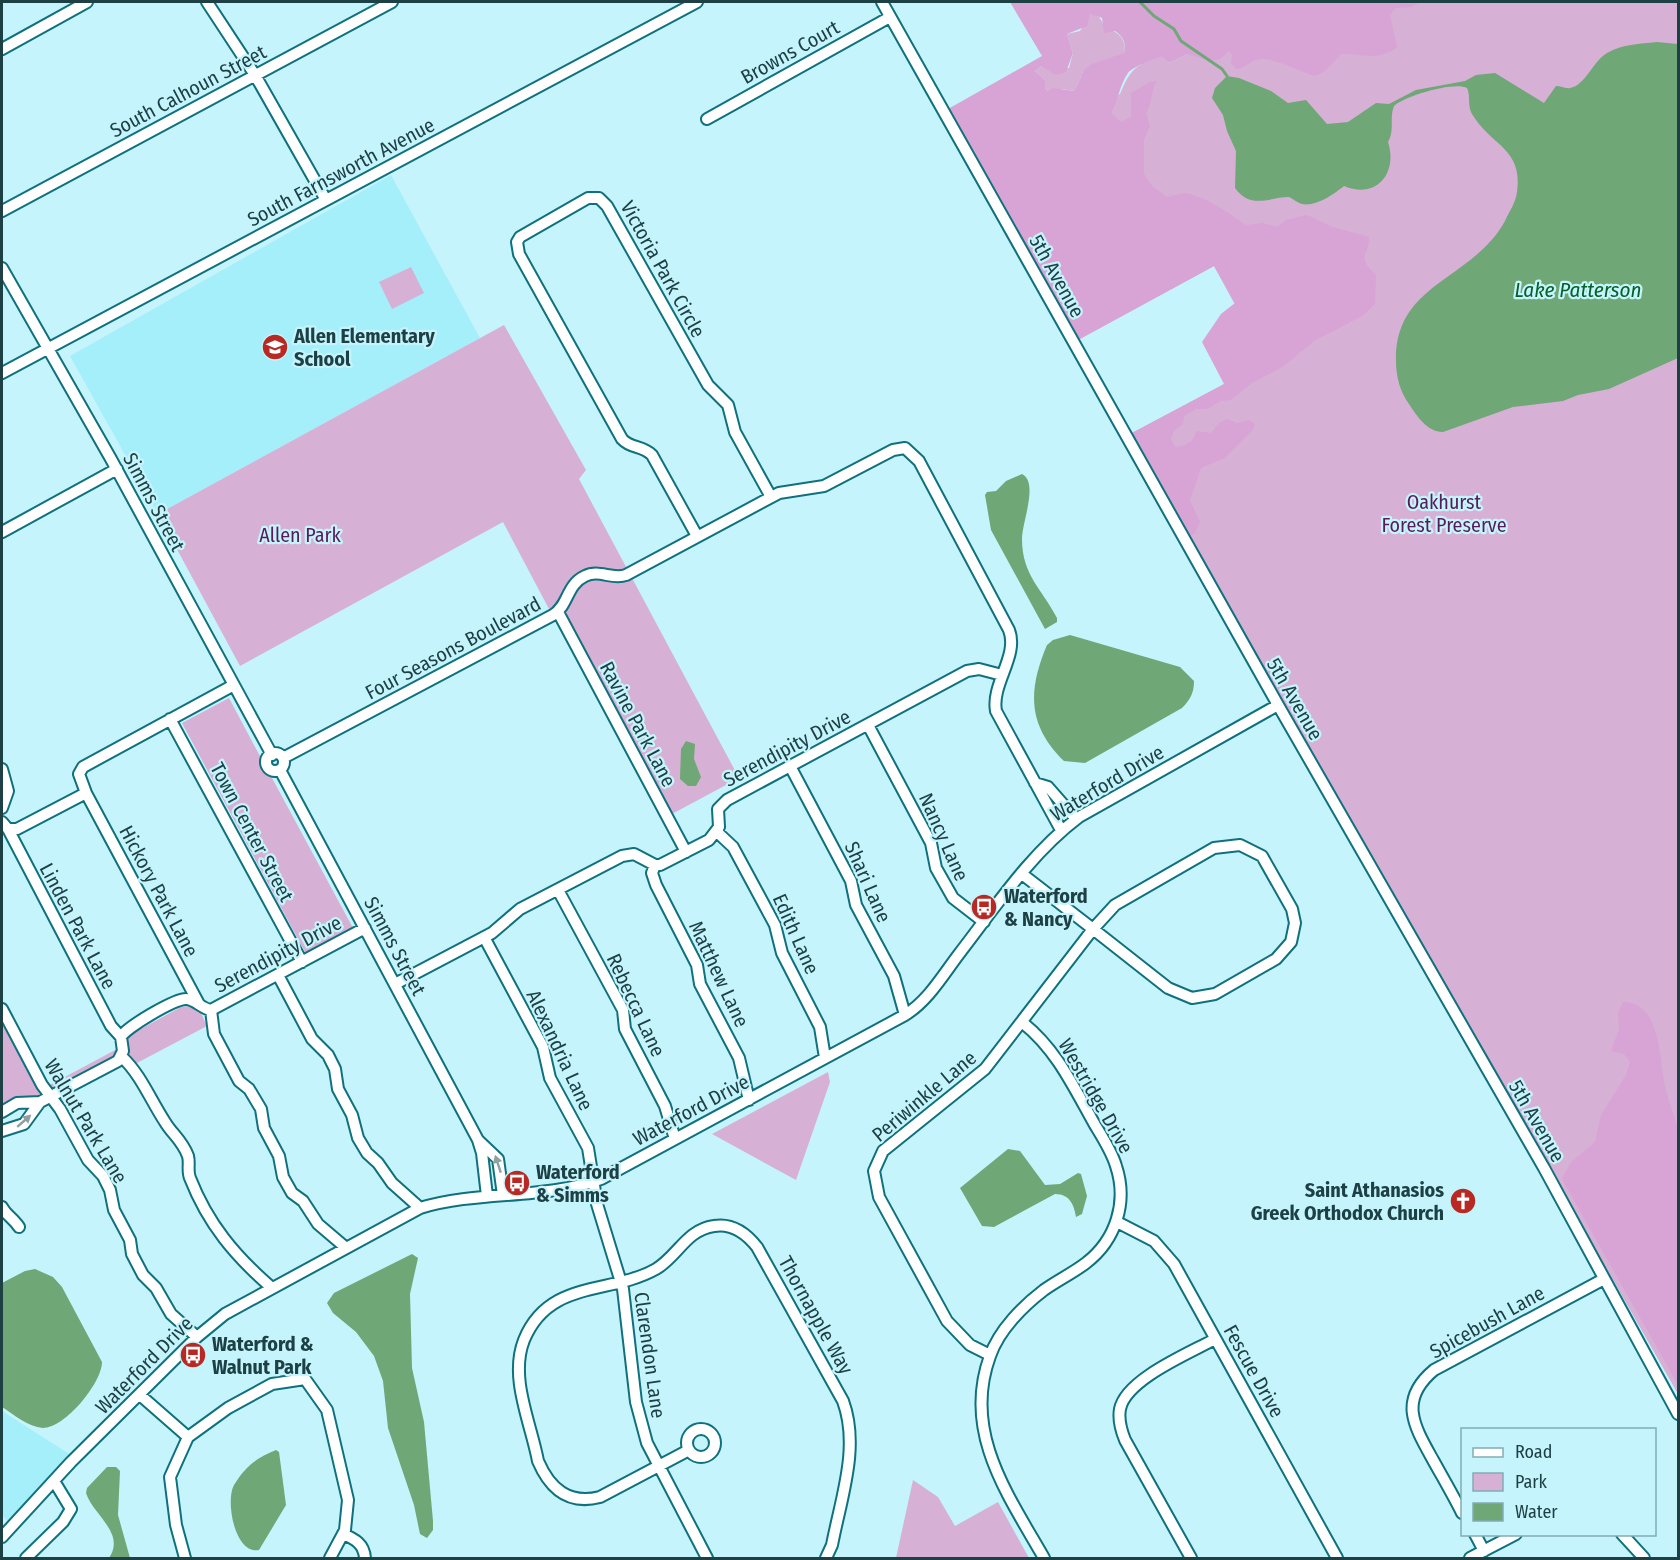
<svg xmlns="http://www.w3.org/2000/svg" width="1680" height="1560" viewBox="0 0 1680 1560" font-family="'Fira Sans Condensed',sans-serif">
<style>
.built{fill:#a5effa}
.green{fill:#d7b0d5}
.forest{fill:#d8a3d5;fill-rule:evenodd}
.water{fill:#6fa777}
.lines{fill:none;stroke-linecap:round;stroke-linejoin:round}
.stream{stroke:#6fa777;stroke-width:3}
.minor-casing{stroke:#0f717d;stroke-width:14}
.minor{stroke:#fff;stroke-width:10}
.oneway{fill:#8ea0a2}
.labels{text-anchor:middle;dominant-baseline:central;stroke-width:4.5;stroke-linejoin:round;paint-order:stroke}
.street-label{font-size:20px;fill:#1d4045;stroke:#c5f4fc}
.poi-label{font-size:20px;font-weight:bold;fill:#1d4045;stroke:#c5f4fc;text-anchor:start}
.park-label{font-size:20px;fill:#591b59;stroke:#c5f4fc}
.water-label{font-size:21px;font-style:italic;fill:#056125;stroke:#c5f4fc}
</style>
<rect width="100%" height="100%" fill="#c5f4fc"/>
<path class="built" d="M391 175 480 338 158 514 70 356Z
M2 1411 74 1457 9 1523 2 1515Z"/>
<path class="green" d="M1194 2H1678V1394L1130 434 1266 362 1214 266 1078 340 983 169 1120 94C1132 66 1135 67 1162 55L1169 63 1188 54H1192Z
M1090 14C1099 15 1101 18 1104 27 1117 32 1127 37 1124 53L1081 77 1074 91 1061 89 1049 92 1045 88V80L1035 71 1042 66 1069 68 1073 53 1067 34 1080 31Z
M411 267 424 293 392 309 379 282Z
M504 325 586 470 579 479 739 778 672 814 560 604 549 609 503 522 240 666 158 514Z
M229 698 261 758V771L272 778 353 928 306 954 182 723Z
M189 1006 201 1013 207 1026 135 1064 127 1051 128 1036 181 1007Z
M2 1019 39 1088V1097L16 1099 2 1105Z
M117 1049 111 1059 55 1087 48 1086Z
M828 1072 830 1082 796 1180 712 1134Z
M913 1480 938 1497 955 1526 998 1502 1029 1558H896Z"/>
<path class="forest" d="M1010 2H1420L1411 7 1396 8 1390 15 1397 47C1379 62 1362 53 1341 54L1324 72 1315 76C1301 72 1277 59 1262 59 1250 59 1246 69 1236 69L1231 63 1232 55 1229 51 1220 59 1210 61 1188 54 1169 63 1162 56C1155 59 1132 67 1128 73 1120 84 1118 101 1111 113L1121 122 1131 117V93L1150 82 1157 81C1150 92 1153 103 1146 113L1150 126 1144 140V174L1152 186 1167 197C1172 196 1181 193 1186 193 1206 197 1229 213 1246 225L1263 223 1277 227 1286 220 1307 215 1333 227 1369 237C1369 259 1355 254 1376 275L1375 304 1362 316 1314 341 1284 366 1252 383 1231 400 1220 401 1208 409H1196L1184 416 1183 424 1174 431 1171 439 1175 447C1186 446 1194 442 1196 431L1211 433 1219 423 1227 419 1237 423 1249 420 1255 424 1253 430 1225 458 1201 468 1190 500 1200 522 1195 533 1189 537 1130 434 1224 384 1202 342 1221 314 1235 303 1214 266 1078 340 948 109 1042 56ZM1090 14 1102 18 1104 33 1115 31C1124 37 1126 43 1124 53L1092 64 1085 69 1074 91 1053 88 1048 91 1045 88V80L1035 71 1042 66 1055 75 1066 72 1073 53 1067 34 1087 26Z
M1623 1002C1661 1002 1659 1058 1665 1086 1668 1099 1673 1113 1677 1126L1678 1385 1562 1179 1571 1162 1595 1142 1601 1115 1626 1075 1630 1062 1624 1054 1611 1051 1619 1029 1618 1013Z"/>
<path class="water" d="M1657 42 1678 44V358L1609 389 1578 395 1563 401 1513 407 1443 432C1427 432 1417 416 1409 404 1400 392 1396 376 1396 361 1395 282 1472 281 1505 221 1509 212 1516 202 1517 192 1523 148 1492 147 1472 114 1467 105 1471 96 1467 88 1455 81 1404 96 1394 106 1389 118 1395 130 1388 142 1398 172 1377 200 1344 186 1334 194 1316 207 1302 204 1298 203 1293 199 1289 197 1269 197 1251 210 1235 188L1236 151 1227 131 1223 115 1212 98 1215 88 1227 76 1239 78 1271 91 1288 103 1306 100 1327 124 1348 122 1376 103 1389 104 1416 90 1465 81 1476 75 1495 73 1544 103 1556 86C1561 86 1565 89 1570 88 1585 86 1593 61 1607 53 1623 44 1639 44 1657 42Z
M1022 474C1039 482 1022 522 1022 539 1022 575 1042 589 1057 618V622L1045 629 991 530 985 495 987 492 996 491 1006 481Z
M1070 635 1180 667 1194 681C1194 693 1190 700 1182 708L1085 763 1064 761C1027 725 1028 690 1047 645L1053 640Z
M686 741 695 744 694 759 701 777 696 786H688L680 779 681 749Z
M1008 1149 1020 1151 1045 1185 1060 1184 1078 1173 1081 1174 1087 1196 1082 1214 1076 1217C1074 1205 1070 1194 1055 1194L994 1227 982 1226 960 1188Z
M412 1254 418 1258 410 1294 412 1368 424 1422 433 1521V1530L427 1538 420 1534 414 1505 388 1428 383 1381 374 1356 356 1332 333 1313 327 1303 334 1293Z
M35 1269 53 1277 62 1287 102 1362C102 1383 65 1428 43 1428 28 1427 13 1414 2 1407V1283L25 1271Z
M276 1450 279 1452 286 1505 259 1550C235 1555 225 1501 234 1485 245 1467 256 1458 276 1450Z
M107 1467H116L120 1471 118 1515 130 1558H109C126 1533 93 1515 86 1493L87 1488Z"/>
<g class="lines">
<path class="stream" d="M1140 2 1154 16 1174 29 1181 41 1222 69 1227 76"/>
<defs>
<path id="minor" d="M207 2 255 75 326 200
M882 2 1278 705 1544 1168 1678 1414
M2 49 87 2
M707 119 890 17
M2 211 392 2
M2 268 111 459 272 755
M2 373 697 2
M2 532 117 469
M697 536 652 455C642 445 631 449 622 439L519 254 517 242 520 237 588 198H599L607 206 708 385 728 405 735 432 771 497
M558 612 686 852
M170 719 302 962
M868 725 931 843 936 868 953 898 984 922
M266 762a9 9 0 1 1 18 0a9 9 0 1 1-18 0Z
M283 758 553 615C569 605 566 585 585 576 599 569 612 580 626 575L779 493 824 486 893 450 905 448 919 461 1009 630C1019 656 991 684 996 711L1061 830
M790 766 851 881 856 905 894 976 905 1015
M2 769 8 791 2 808
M280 770 478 1140 482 1153 487 1196
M1035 783 1048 787 1076 819
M86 793 199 1004
M2 822 8 829H17L86 793 79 774 83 767 232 686
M8 829 111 1026 121 1037
M717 832 733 847 775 925 782 953 820 1027 825 1058
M655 865 652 873 656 885 697 965 700 984 739 1058 749 1100
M558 890 623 1010 625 1029 665 1106 675 1139
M484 937 543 1047 550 1078 588 1148 597 1204 623 1289 636 1402 647 1443 707 1558
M278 975 312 1039 328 1055 335 1069 338 1089 352 1115 358 1138 367 1153 378 1163 392 1183 420 1208
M395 984 492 933 520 909 622 856 634 854 655 865H660L709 840 719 827 718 809 727 800 967 671 979 669 1002 675
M2 1009 42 1085 60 1109 88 1160 103 1176 110 1190 114 1210 130 1240 132 1254 143 1275 156 1288 171 1314 197 1337
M211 1010 214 1034 239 1081 249 1089 261 1109 264 1128 279 1156 283 1177 292 1193 303 1201 318 1224 345 1247
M1023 1023C1057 1050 1074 1088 1095 1125 1103 1138 1112 1152 1116 1166 1128 1202 1116 1240 1086 1263 1073 1273 1058 1280 1044 1290 1023 1306 999 1330 990 1356 962 1432 1008 1495 1044 1558
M122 1057C141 1075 150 1099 165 1122 172 1134 182 1140 188 1156 190 1163 187 1171 190 1178 208 1224 235 1256 272 1288
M2 1112 17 1103 40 1102 118 1061 123 1051 121 1037C125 1028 174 999 186 999 195 999 202 1009 211 1010L365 928
M2 1131 24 1124 40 1102
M478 1140 498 1159 503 1195
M2 1207C6 1215 13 1218 19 1227
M1117 1222 1154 1241 1174 1264 1337 1558
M990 1355 970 1345 947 1321 879 1197 874 1171 883 1151 985 1069 1093 929 1115 905 1214 848 1240 845 1262 856 1292 909 1295 923 1291 942 1276 959 1215 994 1192 998 1168 988 1093 929 1022 874
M140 1395 188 1437
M687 1443a14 14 0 1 1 28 0a14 14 0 1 1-28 0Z
M689 1450 600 1497C569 1505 550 1489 538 1461 531 1423 509 1378 524 1340 549 1279 610 1295 656 1269 678 1256 686 1230 714 1226 732 1223 746 1233 757 1247L843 1401C860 1447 841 1498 832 1545L826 1558
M1462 1513C1453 1495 1443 1478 1433 1460 1414 1426 1398 1400 1434 1370L1604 1279
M343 1534C355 1539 364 1544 365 1558
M1475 1534 1484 1551
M1622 1534 1644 1558
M2 1537 71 1462 197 1337 225 1314 420 1208C479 1190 544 1200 601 1179L905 1015C928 1001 943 975 959 954 996 906 1031 853 1079 817L1278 705
M26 1558 63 1522 71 1509 54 1481
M185 1558 176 1525 170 1477 188 1437 228 1408 272 1384 305 1379 327 1410 348 1500 345 1530 330 1558
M1191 1558 1125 1440C1121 1430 1118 1420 1120 1409 1126 1379 1190 1353 1215 1339
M1470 1558 1516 1534"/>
</defs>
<use href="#minor" class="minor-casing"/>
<use href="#minor" class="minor"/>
</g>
<defs><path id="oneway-solid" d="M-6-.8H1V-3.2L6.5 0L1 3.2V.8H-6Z" transform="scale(1.5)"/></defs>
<g class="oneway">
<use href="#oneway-solid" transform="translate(24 1121) rotate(-41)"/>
<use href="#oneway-solid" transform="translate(498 1164) rotate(-108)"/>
</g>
<defs>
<symbol id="school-disc" viewBox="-11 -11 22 22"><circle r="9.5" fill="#b82923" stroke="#c5f4fc"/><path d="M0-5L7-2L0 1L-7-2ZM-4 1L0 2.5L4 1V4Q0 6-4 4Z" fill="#fff"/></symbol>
<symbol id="bus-disc" viewBox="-11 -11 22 22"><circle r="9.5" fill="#b82923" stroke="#c5f4fc"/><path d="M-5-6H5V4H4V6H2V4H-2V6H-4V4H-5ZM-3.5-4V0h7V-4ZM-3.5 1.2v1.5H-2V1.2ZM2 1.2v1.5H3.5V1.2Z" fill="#fff"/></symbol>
<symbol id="church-disc" viewBox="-11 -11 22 22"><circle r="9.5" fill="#b82923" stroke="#c5f4fc"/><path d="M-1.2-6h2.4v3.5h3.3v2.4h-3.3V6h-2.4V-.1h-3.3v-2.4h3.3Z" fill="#fff"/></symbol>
</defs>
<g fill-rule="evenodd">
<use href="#school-disc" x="260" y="332" width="30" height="30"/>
<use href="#bus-disc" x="969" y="892" width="30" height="30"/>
<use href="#bus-disc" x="502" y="1168" width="30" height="30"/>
<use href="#church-disc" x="1448" y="1186" width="30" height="30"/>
<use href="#bus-disc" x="178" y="1340" width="30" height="30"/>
</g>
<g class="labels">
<g class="street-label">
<text transform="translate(790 52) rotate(-29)">Browns Court</text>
<text transform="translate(188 91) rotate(-28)">South Calhoun Street</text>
<text transform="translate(341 172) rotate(-28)">South Farnsworth Avenue</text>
<text transform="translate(663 269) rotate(61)">Victoria Park Circle</text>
<text transform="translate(1057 276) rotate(61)">5th Avenue</text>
<text transform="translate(154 502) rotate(62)">Simms Street</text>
<text transform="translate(453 648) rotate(-28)">Four Seasons Boulevard</text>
<text transform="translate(1295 699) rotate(60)">5th Avenue</text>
<text transform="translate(638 724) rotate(62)">Ravine Park Lane</text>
<text transform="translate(787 748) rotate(-28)">Serendipity Drive</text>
<text transform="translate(1107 783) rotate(-31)">Waterford Drive</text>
<text transform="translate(252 832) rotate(62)">Town Center Street</text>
<text transform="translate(944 837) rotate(66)">Nancy Lane</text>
<text transform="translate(868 882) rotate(66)">Shari Lane</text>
<text transform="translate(159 891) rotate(62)">Hickory Park Lane</text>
<text transform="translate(78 926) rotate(62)">Linden Park Lane</text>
<text transform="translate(796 934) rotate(66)">Edith Lane</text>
<text transform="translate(395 946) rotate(62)">Simms Street</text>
<text transform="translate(278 954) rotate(-28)">Serendipity Drive</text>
<text transform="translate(719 974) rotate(65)">Matthew Lane</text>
<text transform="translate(636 1005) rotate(65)">Rebecca Lane</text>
<text transform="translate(560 1050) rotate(65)">Alexandria Lane</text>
<text transform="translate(924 1096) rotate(-40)">Periwinkle Lane</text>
<text transform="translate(1096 1096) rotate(60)">Westridge Drive</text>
<text transform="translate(691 1110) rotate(-28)">Waterford Drive</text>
<text transform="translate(86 1121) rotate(59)">Walnut Park Lane</text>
<text transform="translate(1537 1121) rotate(60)">5th Avenue</text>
<text transform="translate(816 1315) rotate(61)">Thornapple Way</text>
<text transform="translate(1487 1322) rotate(-29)">Spicebush Lane</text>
<text transform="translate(650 1355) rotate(82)">Clarendon Lane</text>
<text transform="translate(144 1365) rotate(-45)">Waterford Drive</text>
<text transform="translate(1254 1371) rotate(61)">Fescue Drive</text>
</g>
<g class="poi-label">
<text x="294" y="336">Allen Elementary<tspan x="294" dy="23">School</tspan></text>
<text x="1004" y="896">Waterford<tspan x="1004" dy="23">&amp; Nancy</tspan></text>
<text x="536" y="1172">Waterford<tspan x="536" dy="23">&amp; Simms</tspan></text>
<text x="1444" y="1190" text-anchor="end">Saint Athanasios<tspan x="1444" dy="23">Greek Orthodox Church</tspan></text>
<text x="212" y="1344">Waterford &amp;<tspan x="212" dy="23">Walnut Park</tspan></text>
</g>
<g class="park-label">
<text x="1444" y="502">Oakhurst<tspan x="1444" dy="23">Forest Preserve</tspan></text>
<text x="300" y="535">Allen Park</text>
</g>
<g class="water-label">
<text x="1578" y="290">Lake Patterson</text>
</g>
</g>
<rect width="1680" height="1560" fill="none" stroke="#1d4045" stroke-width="6"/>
<rect x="1461" y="1428" width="195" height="108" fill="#c5f4fc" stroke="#82acb3" stroke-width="1.5"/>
<rect x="1473" y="1448" width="30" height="9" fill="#ffffff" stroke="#82acb3" stroke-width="1.5"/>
<text x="1515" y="1458" font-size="18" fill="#1d4045">Road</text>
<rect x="1473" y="1473" width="30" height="18" fill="#d7b0d5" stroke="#82acb3" stroke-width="1.5"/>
<text x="1515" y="1488" font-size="18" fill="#1d4045">Park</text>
<rect x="1473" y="1503" width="30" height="18" fill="#6fa777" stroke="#82acb3" stroke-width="1.5"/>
<text x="1515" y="1518" font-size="18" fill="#1d4045">Water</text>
</svg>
